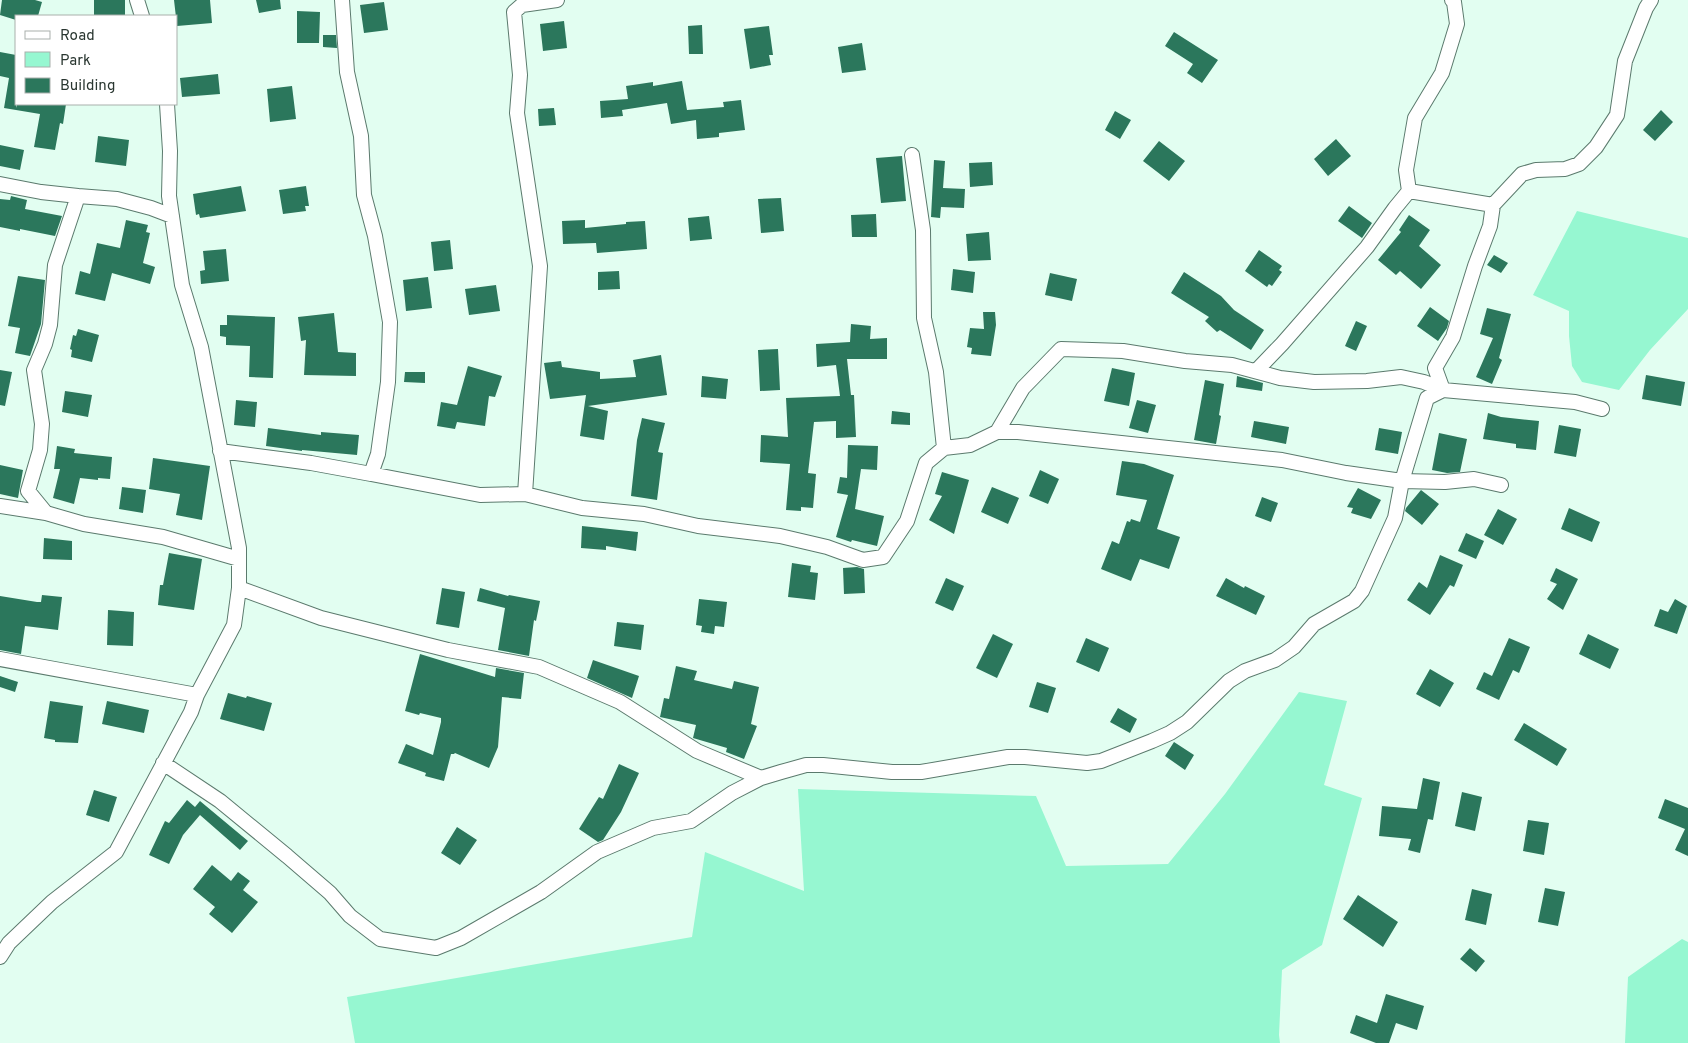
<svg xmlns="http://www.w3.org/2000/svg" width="1688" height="1043" viewBox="0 0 1688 1043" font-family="Overpass,sans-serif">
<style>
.green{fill:#96f7d1}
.building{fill:#2b775c}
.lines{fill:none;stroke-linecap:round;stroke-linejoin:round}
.street-casing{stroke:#5b7a6d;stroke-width:16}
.street{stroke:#fff;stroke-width:14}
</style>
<rect width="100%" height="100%" fill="#e2fef1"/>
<path class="green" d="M1577 211 1688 238V309L1650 350 1619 390 1582 382 1572 366 1569 336V311L1533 295Z
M1299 692 1347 701 1324 785 1362 798 1322 945 1282 970 1279 1035 1280 1043H355L347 997 692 937 705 852 804 891 798 789 1036 796 1066 866 1168 864 1225 794Z
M1682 939 1688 942V1043H1625L1628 977Z"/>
<path class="building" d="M2 0H35L42 2 38 16H16V20L0 15Z
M94 0H125V16H94Z
M174 0H210L212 23 177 26Z
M256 0H280L281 9 259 13Z
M384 2 388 30 364 33 360 5Z
M297 11 320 12 319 43H297Z
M564 21 567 48 543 51 540 24Z
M702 25 703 54H689L688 26Z
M769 26 773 55H769L771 65 750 69 744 29Z
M1174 32 1218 60 1202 83 1187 73 1193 64 1165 46Z
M323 35H336L337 48 323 47Z
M862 43 866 70 842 73 838 47Z
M0 52 16 55V108L17 104H66L63 124 60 123 55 150 34 147 40 114 4 108 9 78 0 76Z
M218 74 220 94 182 97 180 78Z
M682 81 687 110 724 107 723 102 741 100 745 130 719 133V137L697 139 696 120 671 124 667 103 622 110 623 116 601 118 600 101 628 99 626 86 653 82V86Z
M292 86 296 119 270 122 267 89Z
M554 108 556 125 539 126 538 109Z
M1661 110 1673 122 1655 141 1643 130Z
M1115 111 1131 120 1120 139 1105 130Z
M98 136 129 140 126 166 95 162Z
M1336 139 1351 156 1328 176 1314 159Z
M1159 141 1185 161 1169 181 1143 161Z
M0 145 24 150 20 170 0 166Z
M902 156 906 201 881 203 876 158Z
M934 160 945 161 943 188 965 189 964 208 941 207 940 218 931 217Z
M992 162 993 185 970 187 969 163Z
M241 186 246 211 200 218 199 214 196 215 193 194Z
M306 186 309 206H305L306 211 283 214 279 190Z
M11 196 27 200 25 209 62 216 55 236 20 229V231L0 227V199L10 200Z
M781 198 784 231 761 233 758 199Z
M1349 206 1372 223 1362 238 1338 221Z
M876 214 877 237H852L851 215Z
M1409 215 1430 230 1419 246 1441 265 1421 289 1400 271 1396 275 1378 260 1401 232 1399 230Z
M709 216 712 239 690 241 688 218Z
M126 220 148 225 146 232 150 233 143 263 155 267 150 284 112 273 105 301 75 294 80 271 90 274 97 243 120 248Z
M585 220V228L626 224V222L645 221 647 249 597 253 596 243 563 244 562 221Z
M989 232 991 260 968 261 966 234Z
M450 240 453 269 434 271 431 242Z
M226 249 229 281 201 284 200 271 205 270 203 251Z
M1259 250 1282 266 1279 270 1282 272 1272 286 1269 284 1267 287 1245 271Z
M1494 255 1508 263 1501 273 1487 265Z
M953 269 975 272 973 293 951 290Z
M619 271 620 289 598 290V272Z
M1184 272 1221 296 1234 310 1264 330 1251 350 1220 330 1217 332 1205 321 1209 317 1171 293Z
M1050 273 1077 279 1072 301 1045 295Z
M18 276 45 280 41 324 30 356 15 353 20 328 8 326Z
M428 277 432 308 406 311 403 280Z
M496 285 500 311 469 315 465 289Z
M1430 307 1449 321 1447 328 1438 341 1417 326Z
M1487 308 1511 314 1499 358 1502 360 1492 384 1476 377 1493 338 1480 334Z
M983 312H995L996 325 991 356 971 354 972 348 967 347 970 328 984 329Z
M334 313 338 352 356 353V376L304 375 306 340 301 341 298 317Z
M227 315 275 317 273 378 249 377 250 346 226 345V337L220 336V325H227Z
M1356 321 1367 326 1356 351 1345 346Z
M851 324 871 326 870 339 887 338V359H847L851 395H854L856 437 836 438V421L814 422 808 473 816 474 813 508 801 507V511L786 510 790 464 760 462 761 435 788 437 786 398 840 396 836 365 817 367 816 344 850 342Z
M78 329 99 335 92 362 71 357 72 350 70 349 73 335 76 336Z
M778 349 780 390 760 391 758 350Z
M661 355 667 395 588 406 608 411 604 440 580 436 586 395 550 399 544 363 561 361 562 367 600 372V379L636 377 633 360Z
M468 366 502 376 495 397 489 396 485 426 457 422 455 429 437 426 441 402 457 405Z
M1112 368 1135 373 1129 406 1104 401Z
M0 370 12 372 5 406 0 405Z
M405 372H425V383L404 382Z
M1646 375 1685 382 1681 406 1642 399Z
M702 376 728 379 726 399 701 397Z
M1237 376 1263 383 1262 391 1236 387Z
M1205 380 1224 384 1219 415 1221 416 1216 444 1194 440Z
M65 391 92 395 88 417 62 412Z
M236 400 257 402 255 427 234 425Z
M1137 400 1156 405 1148 433 1129 428Z
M892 411 910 413V425L891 424Z
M1488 413 1501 417 1539 421 1536 450 1516 448V444L1483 439Z
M642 418 665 423 658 452 663 453 657 500 631 496 637 440Z
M1254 421 1289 427 1286 444 1251 437Z
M1559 425 1581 429 1576 457 1554 453Z
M268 428 321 435V432L359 435 357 455 302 450V451L266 446Z
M1379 428 1402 432 1398 454 1375 450Z
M1439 433 1467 439 1460 472 1447 473 1432 470Z
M848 445 878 446 877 470 861 469 855 509 884 516 877 546 852 540 851 542 836 537 848 495 837 493 840 477 847 478Z
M57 446 75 449 74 453 112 457 110 479 98 478V480L80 478 74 504 53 498 60 469H54Z
M153 458 210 466 202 520 176 515 180 494 149 489Z
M1122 461 1144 464 1174 475 1157 529 1180 537 1169 569 1140 559 1131 581 1101 569 1112 541 1119 544 1127 521 1130 522 1131 519 1140 522 1147 500 1116 495Z
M0 465 23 470 18 498 0 494Z
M1040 470 1059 479 1048 504 1029 496Z
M942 472 969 480 954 534 929 520 942 496 935 494Z
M122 487 146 490 143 513 119 509Z
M992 487 1019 498 1008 524 981 512Z
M1358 488 1381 500 1371 519 1351 513 1353 508 1347 507Z
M1421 490 1439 504 1422 525 1405 511 1406 508Z
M1262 497 1278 503 1271 522 1255 516Z
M1569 508 1600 522 1592 542 1561 529Z
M1498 509 1517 519 1503 545 1484 535Z
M582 526 638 532 636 551 606 546V550L581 548Z
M1466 533 1484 541 1476 559 1458 551Z
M44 538 72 541V560L43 559Z
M169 553 202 559 194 610 158 605 160 585H163Z
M1440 555 1463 565 1454 587 1450 585 1430 615 1407 600 1419 582 1427 588Z
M792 563 811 566 810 572 818 573 815 600 788 597Z
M857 567 864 569 865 593 844 594 843 568Z
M1556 568 1578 579 1563 610 1547 599 1557 584 1550 581Z
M946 578 964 586 953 611 935 603Z
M1226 578 1244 588 1245 586 1265 596 1256 615 1216 596Z
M442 588 465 592 459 628 436 624Z
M480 588 508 596 509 595 540 601 536 621 534 620 529 656 498 650 505 608 477 601Z
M42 595 62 597 58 630 25 626 21 654 0 650V596L37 602H41Z
M699 599 727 602 724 627 715 626 714 634 701 632 702 626 696 625Z
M1675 599 1687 606 1677 634 1654 626 1660 609 1668 612Z
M108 610 134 612 133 646 107 645Z
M617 622 644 625 641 650 614 646Z
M993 634 1013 644 997 678 976 668Z
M1588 634 1619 649 1610 669 1579 654Z
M1086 638 1109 648 1099 672 1076 662Z
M1509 638 1530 647 1519 673 1513 670 1499 700 1476 689 1484 672 1492 676Z
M420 654 495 677 496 668 524 673 521 699 502 697 498 747 489 768 455 753 454 754H451L444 781 425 776 426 773 398 763 406 744 433 755 441 722V718L420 713 419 715 405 711Z
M593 660 639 676 632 698 587 678Z
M676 666 697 671 694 680 732 689 734 681 759 687 751 724 757 726 744 759 726 752 727 748 693 738 696 725 660 717 664 698 669 699Z
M1430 669 1454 683 1440 707 1416 694Z
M0 676 18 682 15 692 0 687Z
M1037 682 1056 688 1048 713 1029 707Z
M228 693 246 698 247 696 272 703 264 731 220 719Z
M50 701 83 706 78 743 55 742V740L44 738Z
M107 701 149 710 144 733 102 724Z
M1118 708 1137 719 1130 733 1110 722Z
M1524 723 1567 749 1557 766 1514 740Z
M1174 742 1194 755 1185 770 1165 756Z
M619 764 639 773 621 812 603 840 598 842 579 829 599 797 603 799Z
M1423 778 1440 782 1433 820 1428 819 1420 853 1408 850 1411 839 1379 836 1382 806 1417 809Z
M94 790 117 797 109 822 86 815Z
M1462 792 1482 797 1475 831 1455 826Z
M1665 799 1688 808V856L1675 850 1685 829 1658 818Z
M187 800 195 807 200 801 248 841 240 850 200 815 183 835 169 864 149 855 165 821 169 823Z
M1528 820 1549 823 1544 855 1523 851Z
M457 827 477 840 460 865 441 853Z
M212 865 231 881 238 872 250 881 243 890 258 902 232 933 209 914 215 907 193 889Z
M1545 888 1565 892 1558 926 1538 922Z
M1472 889 1492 894 1486 925 1465 920Z
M1358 895 1398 922 1383 947 1343 919Z
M1470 948 1485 961 1476 972 1460 959Z
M1386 994 1424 1006 1417 1030 1396 1023 1389 1043H1376L1350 1033 1356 1015 1377 1023Z"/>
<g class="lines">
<defs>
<path id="street" d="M137 0 142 16
M912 155 923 230 924 318 936 372 944 448
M0 184 41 192 78 196
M1409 191 1493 205
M172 216 151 208 117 199 78 196 55 265 50 325 45 344 34 370 42 424 40 450 28 491 46 513 84 524 163 537 239 559
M1256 371 1282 344 1367 247 1395 208 1409 191 1406 170 1415 118 1442 73 1457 24 1454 2 1452 0
M997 432 1023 388 1061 349 1123 351 1185 361 1232 365 1280 378 1314 382 1367 381 1401 377 1424 382 1443 390 1575 402 1602 409
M220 451 311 463 371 474 378 454 388 382 390 322 375 236 364 195 361 136 347 72 342 0
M371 474 480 495 525 494 582 508 644 514 698 526 780 536 827 547 863 560 883 557 907 521 926 463 944 448 970 445 997 432H1018L1282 460 1346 473 1402 481 1445 482 1474 479 1501 485
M525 494 540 266 517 113 520 75 514 12 522 5 557 0
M0 506 46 513
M239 588 321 618 448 650 539 667 620 702 697 751 761 778
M0 659 197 695
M163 763 220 801 287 856 330 893 350 916 380 939 436 948 461 938 541 892 597 852 653 828 691 821 732 793 761 778 781 772 806 765H823L892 772H921L1008 757H1025L1087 763 1101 761 1152 741 1170 733 1187 722 1229 681 1245 671 1275 660 1294 647 1314 624 1354 601 1362 591 1395 518 1402 481 1427 398 1443 390 1435 368 1453 337 1475 266 1490 226 1493 205 1522 174 1536 170 1565 169 1579 164 1596 147 1617 115 1625 61 1646 8 1651 0
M0 957 9 943 52 902 116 852 191 712 197 695 234 625 239 588V548L201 347 182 285 169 196 170 151 167 104"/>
</defs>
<use href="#street" class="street-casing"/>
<use href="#street" class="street"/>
</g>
<rect x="15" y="15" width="162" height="90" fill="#ffffff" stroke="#a9afac"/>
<rect x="25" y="31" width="25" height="8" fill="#ffffff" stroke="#a9afac"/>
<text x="60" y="40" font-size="15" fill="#293630">Road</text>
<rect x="25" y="52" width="25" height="15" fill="#96f7d1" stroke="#a9afac"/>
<text x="60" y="65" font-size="15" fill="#293630">Park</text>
<rect x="25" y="78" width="25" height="15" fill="#2b775c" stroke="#a9afac"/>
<text x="60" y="90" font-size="15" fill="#293630">Building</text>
</svg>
